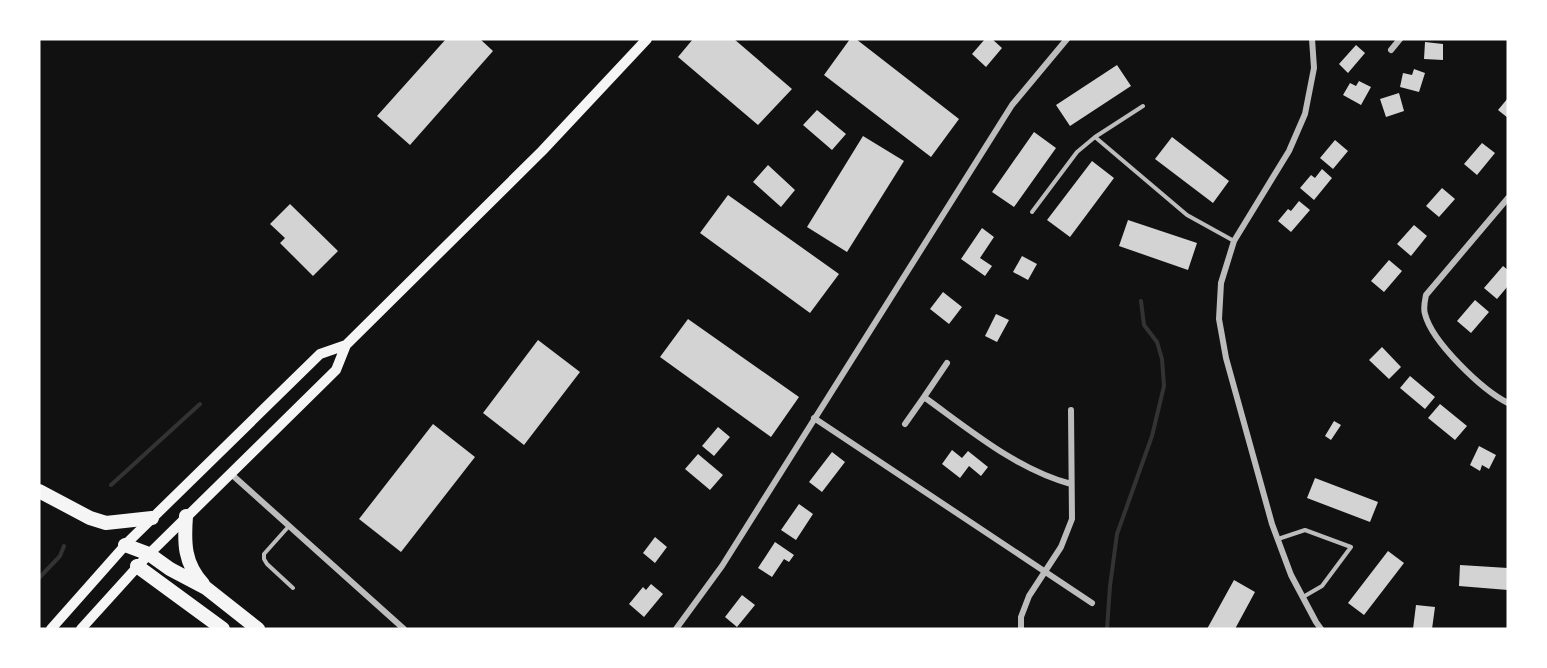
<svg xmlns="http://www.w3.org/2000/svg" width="1547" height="668" viewBox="0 0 1547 668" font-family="'Work Sans',sans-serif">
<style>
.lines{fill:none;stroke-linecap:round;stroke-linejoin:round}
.stream{stroke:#333;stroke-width:4}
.building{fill:#d3d3d3}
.service{stroke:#bcbcbc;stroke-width:4}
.minor{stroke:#bcbcbc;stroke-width:6}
.secondary{stroke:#f5f5f5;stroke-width:10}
.motorway{stroke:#f5f5f5;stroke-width:14}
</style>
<rect width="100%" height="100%" fill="#111"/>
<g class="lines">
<path class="stream" d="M111 485 200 404
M39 578 60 556 64 546
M1107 629 1110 586 1117 534 1152 436 1164 386 1162 359 1157 342 1144 325 1141 301"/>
</g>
<path class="building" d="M446 39H480L493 51 410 145 377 116Z
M693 39H734L792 89 758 125 678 57Z
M850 39H856L959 119 931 157 824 75Z
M985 39H992L1002 48 986 67 972 54Z
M1425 42 1443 44V60L1424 59Z
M1356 45 1365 53 1348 73 1339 64Z
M1117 65 1131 86 1070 126 1056 105Z
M1414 69 1425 73 1419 92 1400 87 1403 73 1412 75Z
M1359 81 1371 87 1361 105 1343 95 1350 83 1356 86Z
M1399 93 1404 111 1386 117 1380 99Z
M1508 98V118L1498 110Z
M817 110 846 134 832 150 803 125Z
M1034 132 1056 148 1014 207 992 192Z
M863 136 904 161 847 252 807 227Z
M1172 137 1229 181 1213 203 1155 159Z
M1335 140 1348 151 1333 169 1320 158Z
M1482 143 1495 153 1477 175 1464 164Z
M1092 161 1114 178 1070 237 1047 220Z
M768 165 795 190 781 207 753 182Z
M1322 169 1332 178 1314 200 1300 188 1311 175 1315 178Z
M1442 188 1455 199 1439 217 1426 206Z
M728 195 839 274 810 313 700 233Z
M1299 201 1310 210 1291 232 1278 221 1288 209 1291 211Z
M290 204 338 251 313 276 280 243 285 238 270 224Z
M1128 220 1197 243 1188 270 1119 246Z
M1414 225 1427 236 1411 256 1397 244Z
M982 228 994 237 980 258 992 266 985 276 961 259Z
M1022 256 1037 264 1028 280 1013 272Z
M1389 260 1402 271 1384 292 1371 281Z
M1503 266 1508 270V286L1497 299 1484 288Z
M943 292 962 307 949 324 930 309Z
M1475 300 1489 312 1471 333 1457 321Z
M996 314 1009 320 997 342 985 336Z
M688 319 799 397 771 437 660 357Z
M538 340 580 372 524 445 483 413Z
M1382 347 1401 367 1389 379 1369 360Z
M1410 376 1435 397 1425 409 1400 388Z
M1440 404 1467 426 1455 440 1428 418Z
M1334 421 1341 425 1331 440 1325 436Z
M433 424 475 457 401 552 359 519Z
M718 427 730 437 714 456 702 446Z
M1479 446 1496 455 1489 469 1482 465 1480 471 1470 465Z
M952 450 962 458 968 451 988 467 981 476 969 466 960 478 942 464Z
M832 452 845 462 822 492 809 482Z
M698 454 723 475 710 490 685 469Z
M1315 478 1378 502 1370 522 1307 498Z
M799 504 813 514 796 540 781 530Z
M655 537 667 547 655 563 643 553Z
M775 542 794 555 789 562 784 559 772 577 758 568Z
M1388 551 1404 563 1364 615 1348 603Z
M1460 565 1508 568V590L1459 586Z
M1234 580 1255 592 1235 629H1207Z
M651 584 663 594 644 617 629 604 643 587 646 590Z
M742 595 755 605 737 627 725 617Z
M1416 605 1435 607 1432 629H1413Z"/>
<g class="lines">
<path class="service" d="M1095 137 1143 106
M1032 212 1077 152 1095 137 1187 215 1234 241
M289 526 264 554V559L267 564 293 588
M1278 539 1305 530 1351 547 1322 586 1303 597"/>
<path class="minor" d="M1312 39 1314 68 1305 114 1289 151 1234 241 1221 283 1219 319 1226 358 1272 524 1291 575 1316 622 1321 629
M1391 50 1400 39
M1508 198 1426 295C1425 300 1423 308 1425 314 1432 342 1482 390 1508 403
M947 363 924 397C970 430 1016 469 1071 484
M814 418 1092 603
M905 424 924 397
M230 473 404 629
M676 629 722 566 1012 105 1067 39
M1021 629V617L1029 596 1061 547 1072 519 1071 410"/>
<path class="secondary" d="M51 629 129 541 320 354 346 345
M81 629 149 554 336 370 346 345 542 151 647 39"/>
<path class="motorway" d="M39 491 90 518 106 523 152 518
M186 516C184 543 184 563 203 584
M125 545 149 554 170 569 206 588 258 629
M137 566 223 629"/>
</g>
<rect width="1547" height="668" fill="none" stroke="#ffffff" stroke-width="81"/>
</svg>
